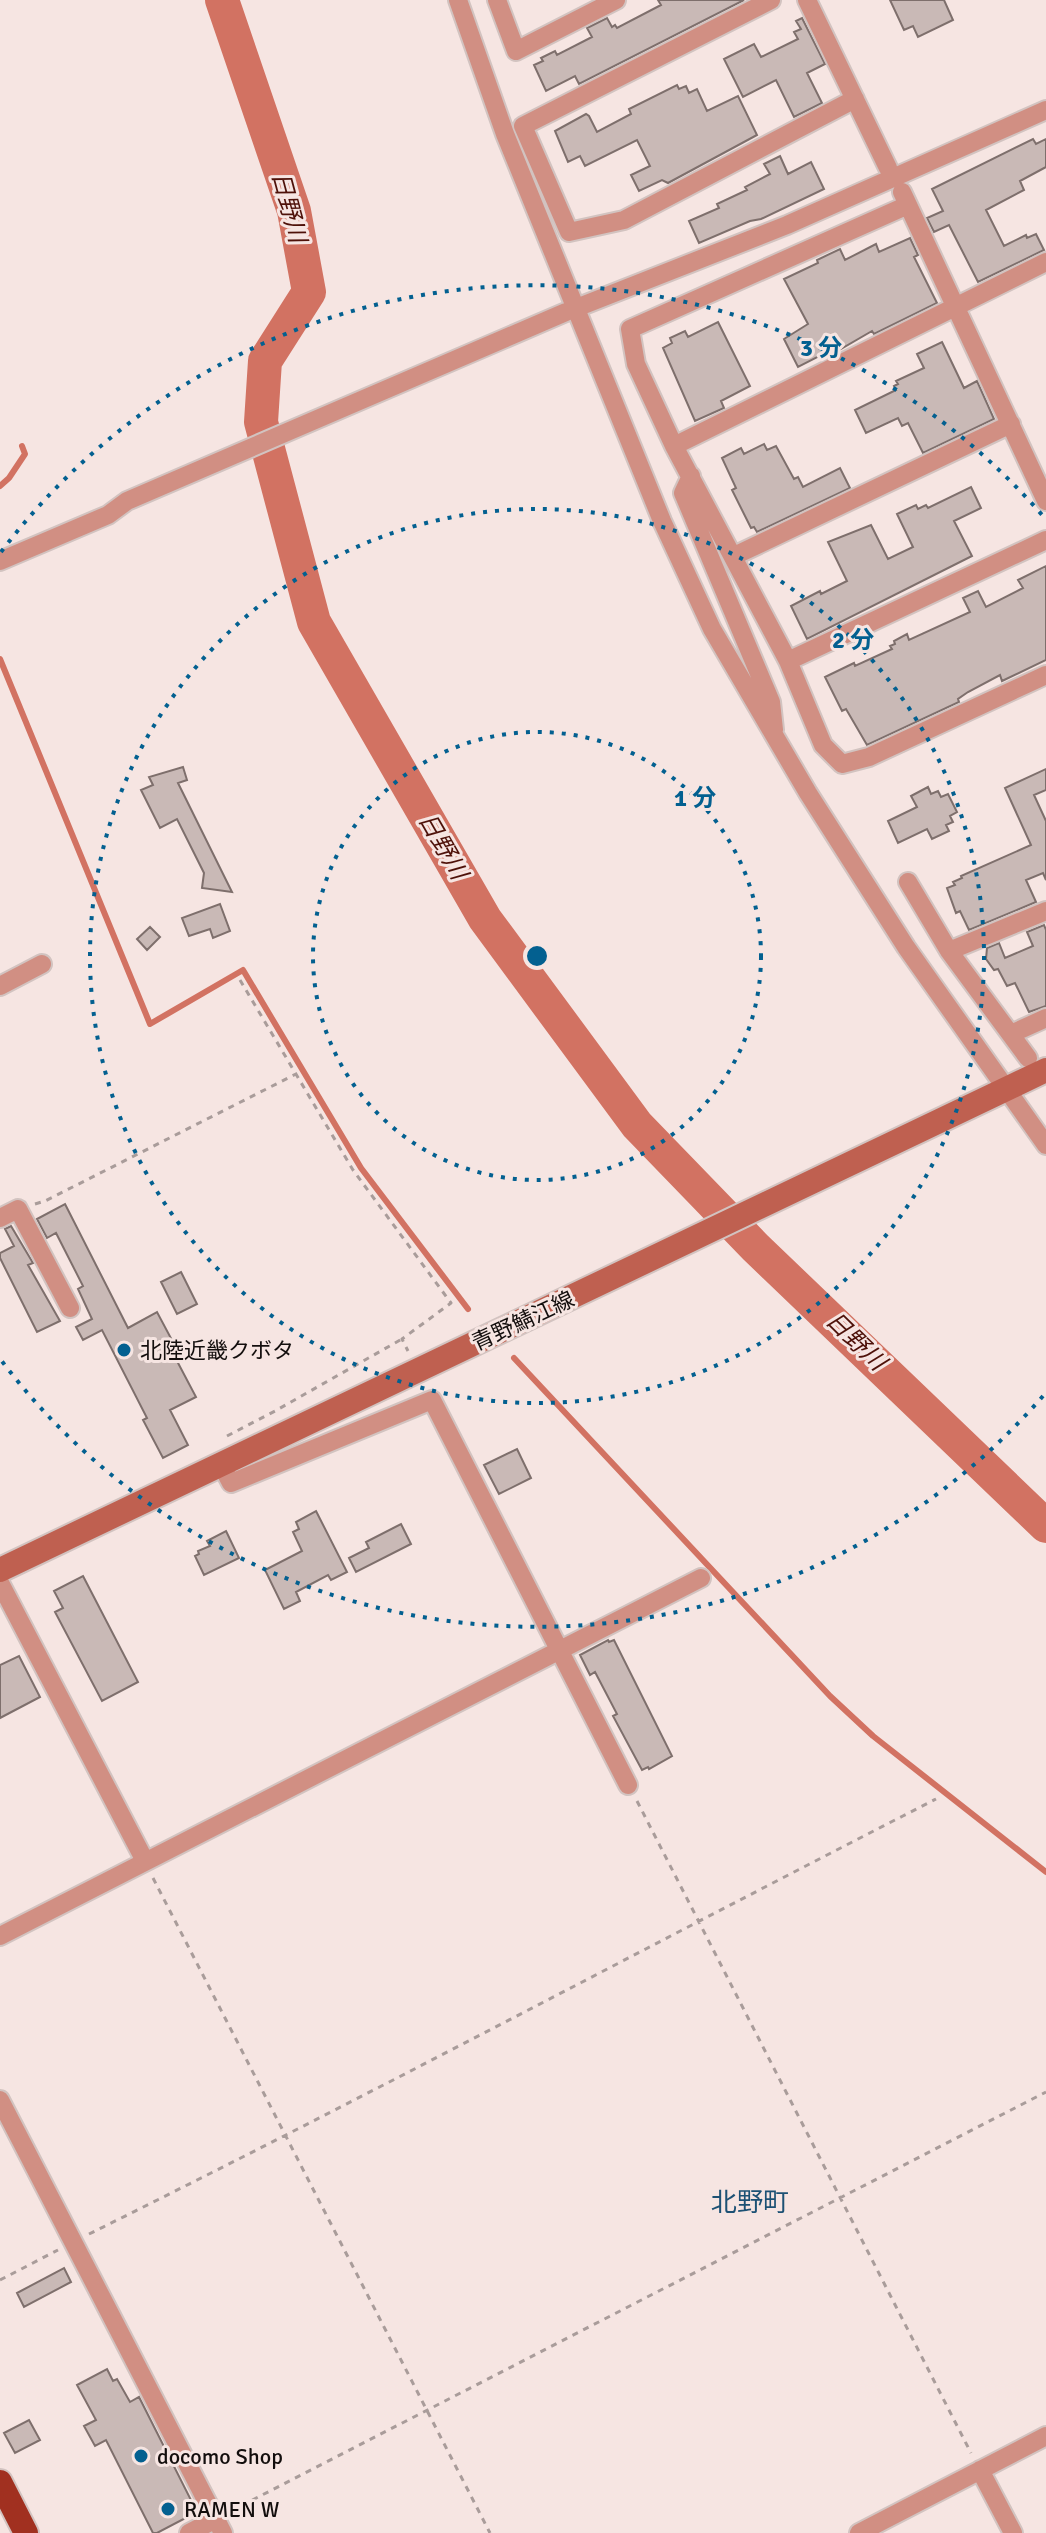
<svg xmlns="http://www.w3.org/2000/svg" width="1046" height="2533" viewBox="0 0 1046 2533" font-family="Signika,'Noto Sans JP',sans-serif">
<style>
.lines{fill:none;stroke-linecap:round;stroke-linejoin:round}
.stream{stroke:#d27262;stroke-width:6}
.river{stroke:#d27262;stroke-width:34}
.building{fill:#c9b9b6;stroke:#7e6f6c;stroke-width:2}
.minor-casing{stroke:#d2c3c0;stroke-width:22}
.secondary-casing{stroke:#d2c3c0;stroke-width:28}
.trunk-casing{stroke:#d2c3c0;stroke-width:28}
.path{stroke:#a99c9a;stroke-width:3;stroke-dasharray:6 6;stroke-linecap:butt}
.minor{stroke:#d18f83;stroke-width:18}
.secondary{stroke:#bf6050;stroke-width:24}
.trunk{stroke:#a13020;stroke-width:24}
.ring{fill:none;stroke:#036090;stroke-width:4;stroke-dasharray:4 8}
.poi-dot{fill:#036090;stroke:#f6e5e2;stroke-width:3}
.labels{text-anchor:middle;dominant-baseline:central;stroke-width:6;stroke-linejoin:round;paint-order:stroke}
.street-label{font-size:22px;fill:#130e0d;stroke:#f6e5e2}
.poi-label{font-size:22px;fill:#130e0d;stroke:#f6e5e2;text-anchor:start}
.water-label{font-size:24px;font-style:italic;fill:#4e1109;stroke:#f6e5e2}
.quarter-label{font-size:26px;fill:#1c5174;stroke:#f6e5e2}
.centre{fill:#036090;stroke:#f6e5e2;stroke-width:4}
.ring-label{font-size:24px;text-anchor:middle;font-weight:bold;fill:#036090;stroke:#f6e5e2;stroke-width:6;stroke-linejoin:round;paint-order:stroke}
</style>
<rect width="100%" height="100%" fill="#f6e5e2"/>
<g class="lines">
<path class="stream" d="M0 486 9 478 25 454 22 446
M0 659 150 1024 243 970 361 1168 468 1309
M514 1358 830 1696 873 1736 1046 1872"/>
<path class="river" d="M222 0 294 211 309 292 265 361 261 422 314 622 485 919 637 1125 755 1247 1046 1526"/>
</g>
<path class="building" d="M658 0H744L579 84 575 76 546 91 534 65 543 61 541 58 555 51 557 55 592 37 587 28 607 18 612 27 615 25 617 28 661 5Z
M890 0H944L953 20 918 37 913 26 904 30Z
M802 18 825 64 807 73 822 103 794 117 776 80 743 97 724 59 754 44 761 57 798 39 794 32 801 29 796 21Z
M677 85 679 89 686 86 689 93 697 89 707 111 738 96 757 135 668 183 662 180 639 191 631 175 650 166 637 140 585 166 580 156 568 162 555 131 586 114 589 116 597 132 631 114 629 109Z
M1033 139 1036 144 1046 139V167L1020 181 1024 190 986 210 1004 246 1026 235 1027 238 1036 234 1044 250 978 282 949 225 934 232 927 218 943 211 932 189Z
M780 156 788 174 811 162 824 189 761 219 750 221 699 243 689 221 719 208 717 204 747 190 745 187 770 174 764 164Z
M910 238 918 255 914 257 937 303 874 334 872 331 827 357 825 353 798 367 784 339 808 324 784 279 818 263 817 260 840 249 845 260 876 244 879 252Z
M718 322 750 386 721 401 724 408 695 421 663 348 672 343 670 338 685 331 688 337Z
M942 342 964 388 977 381 994 419 923 453 908 423 902 426 898 418 866 433 855 410 896 390 894 386 898 384 896 381 924 368 917 354Z
M764 444 767 450 776 446 794 479 798 477 803 487 840 468 850 488 757 532 754 527 751 528 732 490 736 488 722 458 741 448 744 454Z
M971 487 981 508 954 521 972 556 807 639 791 606 820 591 821 594 847 581 828 542 871 525 888 559 913 547 897 514 916 505 918 509 926 505 928 508Z
M1046 566V660L1002 681 1000 675 968 692 958 699 959 702 867 745 846 709 842 711 825 677 854 663 855 666 892 649 890 646 895 644 894 641 907 634 909 640 970 612 963 598 978 591 986 607 1023 588 1018 580Z
M183 767 187 780 178 783 232 892 202 888 204 873 177 819 160 828 141 790 153 785 149 777Z
M1046 769V790L1034 795 1046 821V880L1043 873 1026 880 1036 902 969 930 960 911 956 913 947 888 955 885 953 882 962 878 961 876 1031 845 1005 788Z
M928 787 931 794 938 791 941 797 948 794 957 812 950 816 953 822 946 825 949 831 932 839 927 829 898 843 888 821 917 807 911 796Z
M220 904 230 931 213 938 210 929 189 936 182 918Z
M1044 925 1046 930V1006L1029 1012 1015 983 1007 986 998 969 994 970 986 959 987 948 999 943 1005 958 1033 946 1027 932Z
M150 927 160 937 147 950 137 939Z
M65 1204 128 1328 157 1312 182 1359 177 1361 196 1397 170 1410 188 1445 163 1458 143 1420 147 1418 102 1330 83 1340 76 1327 92 1319 78 1289 83 1286 56 1233 47 1238 37 1219Z
M11 1226 33 1263 28 1265 60 1321 37 1332 0 1258V1253L14 1246 5 1229Z
M181 1272 197 1304 177 1314 161 1282Z
M517 1449 531 1478 499 1494 484 1465Z
M316 1511 347 1572 331 1580 328 1575 296 1592 300 1601 284 1609 265 1570 302 1551 293 1532 299 1529 296 1522Z
M401 1524 411 1544 356 1572 349 1558 369 1548 366 1542Z
M226 1531 239 1558 204 1575 195 1556 199 1554 198 1551 210 1546 207 1541Z
M83 1576 138 1682 102 1701 55 1612 63 1608 54 1591Z
M608 1640 609 1642 614 1640 672 1756 649 1769 648 1767 642 1770 613 1716 617 1714 595 1672 590 1675 580 1655Z
M19 1656 40 1697 0 1718V1665Z
M64 2268 71 2282 24 2307 17 2293Z
M107 2369 113 2381 117 2379 130 2402 139 2397 197 2512 157 2533H153L106 2440 95 2446 84 2426 96 2420 77 2385Z
M29 2420 40 2440 15 2453 4 2433Z"/>
<g class="lines">
<defs>
<path id="minor" d="M458 0 505 134 662 521 712 629 808 793 906 947 1046 1145
M497 0 516 51 616 0
M771 0 523 126 569 232 624 220 855 99
M807 0 888 168
M902 192 1046 501
M908 205 630 329 636 364 674 446 788 661 823 745 842 764 869 757 1046 675
M674 446 1046 262
M691 476 683 493 771 702 774 730
M734 556 1011 424
M0 561 108 515 127 501 566 312 787 225 1046 110
M788 661 1046 540
M908 882 949 951 1028 1058
M949 951 1046 911
M0 986 42 964
M1011 1034 1046 1018
M0 1218 18 1209 70 1308
M221 1464 231 1483 432 1400 628 1785
M0 1583 145 1861
M0 1936 701 1578
M0 2100 223 2533
M980 2470 1013 2533
M189 2533 216 2519
M859 2533 1046 2436"/>
<path id="secondary" d="M0 1570 1046 1070"/>
<path id="trunk" d="M0 2482 26 2533"/>
</defs>
<use href="#minor" class="minor-casing"/>
<use href="#secondary" class="secondary-casing"/>
<use href="#trunk" class="trunk-casing"/>
<path class="path" d="M240 980 353 1170 451 1303 402 1339 408 1351
M35 1204 45 1201 296 1074
M227 1436 275 1411 402 1339
M637 1801 971 2453
M153 1878 490 2533
M89 2234C374 2093 654 1943 936 1799
M0 2280 58 2250
M231 2511 1046 2092"/>
<use href="#minor" class="minor"/>
<use href="#secondary" class="secondary"/>
<use href="#trunk" class="trunk"/>
</g>
<g class="ring">
<circle cx="537" cy="956" r="224"/>
<circle cx="537" cy="956" r="447"/>
<path d="M1043 1396A671 671 0 0 1 1 1360M1 552A671 671 0 0 1 1043 516"/>
</g>
<g class="poi-dot">
<circle cx="124" cy="1350" r="8"/>
<circle cx="141" cy="2456" r="8"/>
<circle cx="168" cy="2509" r="8"/>
</g>
<g class="labels">
<g class="street-label">
<text transform="translate(523 1321) rotate(-25)">青野鯖江線</text>
</g>
<g class="poi-label">
<text x="140" y="1350">北陸近畿クボタ</text>
<text x="157" y="2456">docomo Shop</text>
<text x="184" y="2509">RAMEN W</text>
</g>
<g class="water-label">
<text transform="translate(289 207) rotate(75)">日野川</text>
<text transform="translate(443 846) rotate(60)">日野川</text>
<text transform="translate(856 1341) rotate(44)">日野川</text>
</g>
<g class="quarter-label">
<text x="750" y="2203">北野町</text>
</g>
</g>
<circle cx="537" cy="956" r="12" class="centre"/>
<g class="ring-label">
<text x="821" y="356">3 分</text>
<text x="853" y="648">2 分</text>
<text x="695" y="806">1 分</text>
</g>
</svg>
